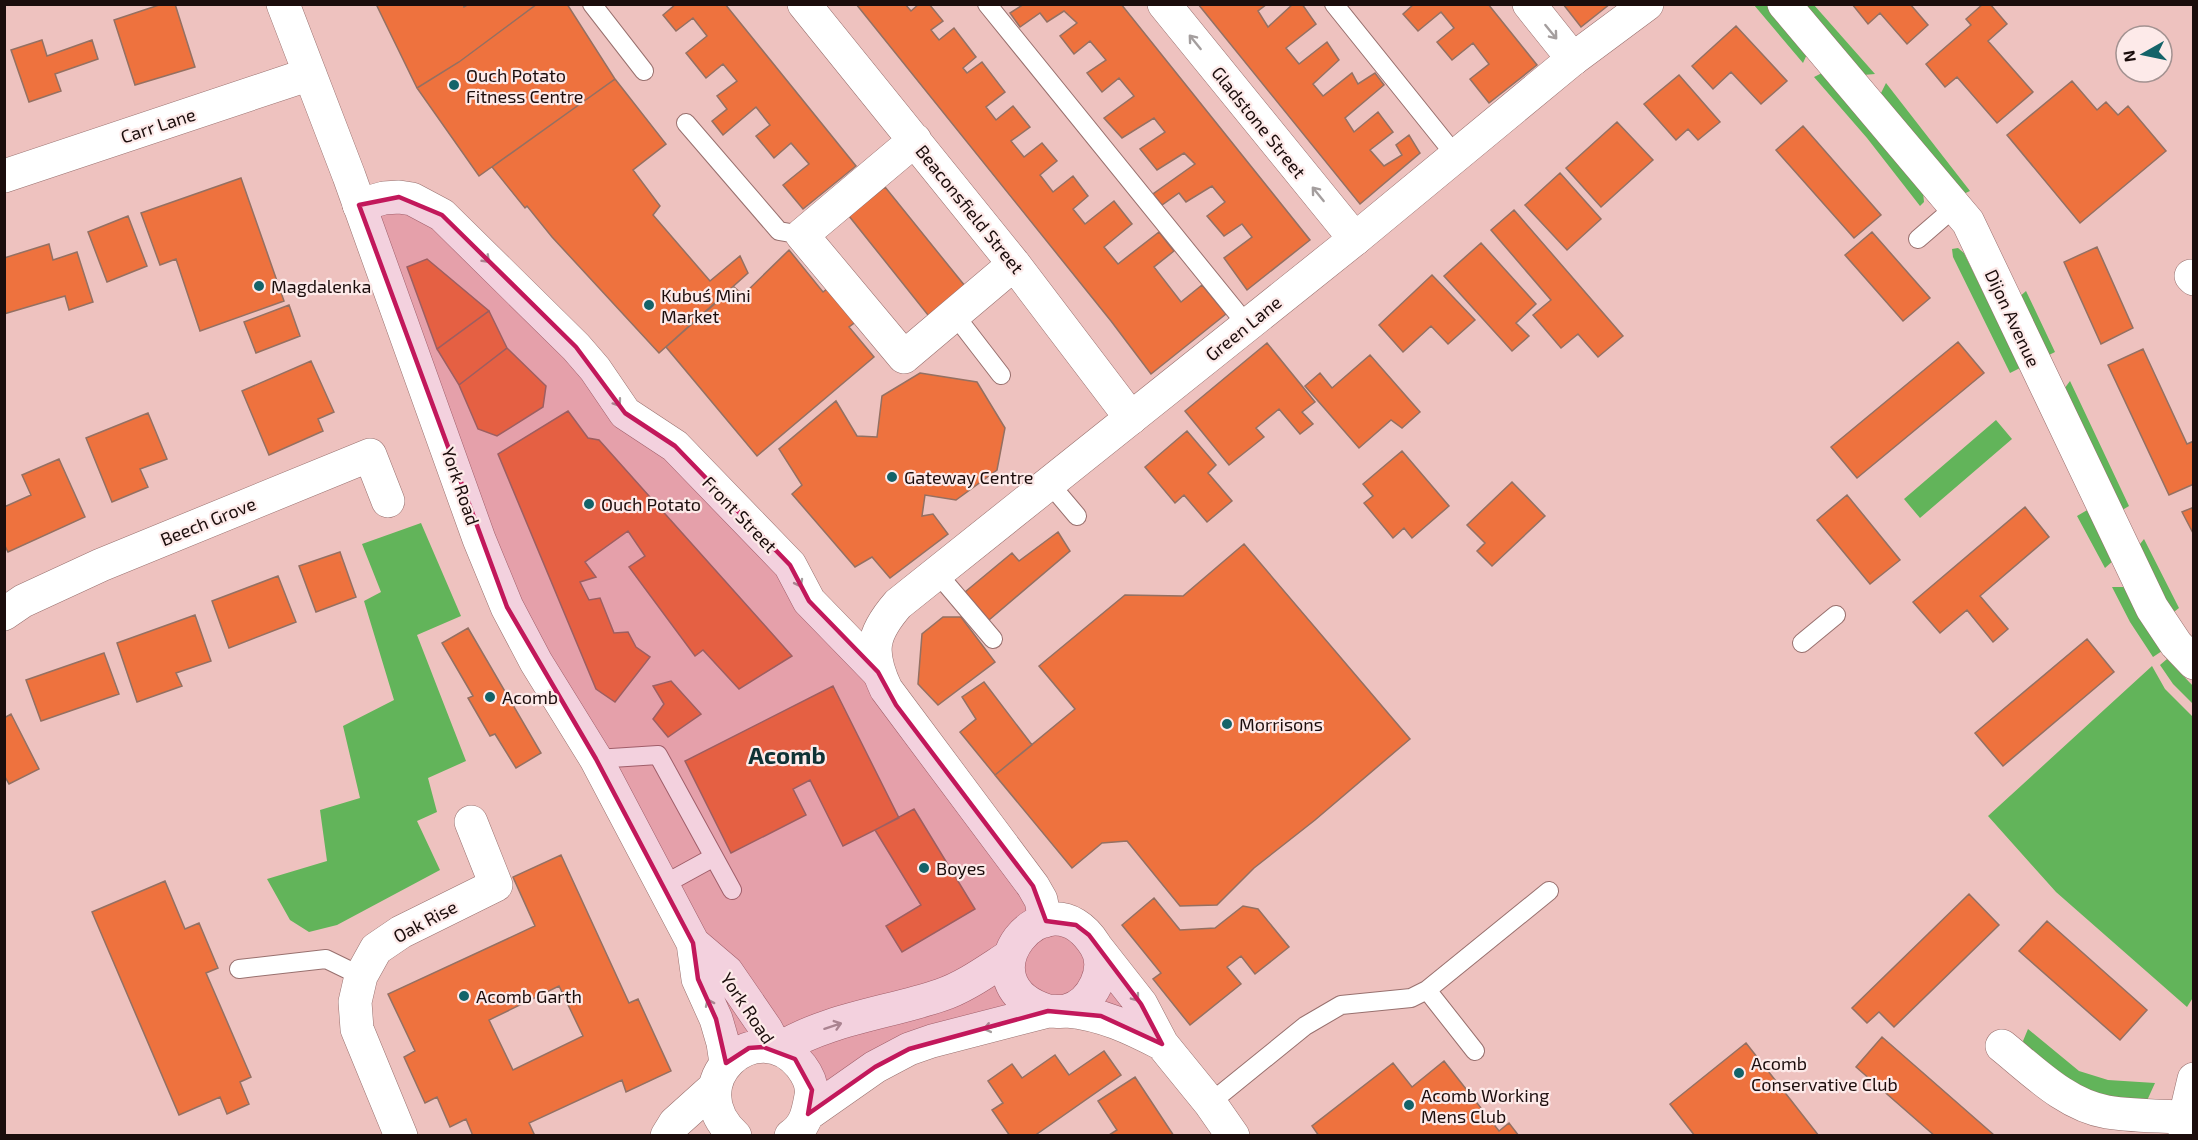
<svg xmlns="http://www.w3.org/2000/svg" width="2198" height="1140" viewBox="0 0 2198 1140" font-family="'Exo 2',sans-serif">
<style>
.green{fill:#62b45a}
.building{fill:#ee723e;stroke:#947062;stroke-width:1.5;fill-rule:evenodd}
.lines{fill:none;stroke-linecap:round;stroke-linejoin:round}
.lane-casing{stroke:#98706e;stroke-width:20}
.street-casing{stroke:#98706e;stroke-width:34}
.secondary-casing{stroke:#98706e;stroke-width:34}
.lane{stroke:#fff;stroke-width:18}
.street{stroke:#fff;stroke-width:33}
.secondary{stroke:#fff;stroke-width:33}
.oneway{stroke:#a49e9e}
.marked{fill:#c2185b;fill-opacity:0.2;stroke:#c2185b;stroke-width:4.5;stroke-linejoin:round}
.poi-dot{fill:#146369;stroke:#fdeae9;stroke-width:2}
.labels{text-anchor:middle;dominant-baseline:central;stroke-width:4.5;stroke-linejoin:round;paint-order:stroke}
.poi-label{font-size:18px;fill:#1b0d0c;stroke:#fdeae9;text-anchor:start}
.street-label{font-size:18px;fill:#1b0d0c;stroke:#fdeae9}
.district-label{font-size:24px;font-weight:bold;fill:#0f3235;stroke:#fdeae9}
</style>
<rect width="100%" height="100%" fill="#eec2bf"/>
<path class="green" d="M1754 5H1767L1808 52 1803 63Z
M1801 5H1814L1875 74 1863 75Z
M1824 72 1923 192 1924 202 1920 206 1867 138 1814 77Z
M1886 83 1970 191 1959 196 1880 95Z
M1958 248 1964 253 2020 368 2010 373 1953 257 1952 249Z
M2026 291 2055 352 2045 357 2017 299Z
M2070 381 2129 506 2119 512 2061 393Z
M1996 420 2012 439 1920 518 1904 499Z
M2089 509 2114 560 2105 568 2077 516Z
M421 523 461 616 417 635 466 761 428 778 437 812 417 821 440 870 337 925 309 932 290 920 267 879 327 861 320 810 360 798 343 726 394 700 364 601 381 592 362 544Z
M2144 539 2179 608 2170 615 2136 549Z
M2112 587H2125L2162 651 2153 657 2130 622Z
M2167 659 2193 686V704L2173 684 2160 665Z
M2152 666 2165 689 2193 717 2194 996 2187 1007 2056 892 1988 816Z
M2028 1029 2079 1071 2108 1080 2155 1083 2145 1105 2083 1092 2028 1053 2023 1041Z"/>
<path class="building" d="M162 4H175L195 67 135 85 114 20Z
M376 4H463L464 7 469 4H537L459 62 417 88Z
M537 4H567L615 79 479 176 417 88 459 62Z
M676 4H725L856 166 803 209 783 185 809 164 791 143 774 158 756 136 770 125 756 107 723 135 712 121 727 109 717 96 737 81 723 64 706 78 686 53 707 36 693 18 676 31 663 15Z
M856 4H905L911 11 919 4H929L943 21 931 30 939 40 954 28 976 57 963 68 967 73 982 62 1005 92 986 107 996 120 1013 106 1030 127 1011 141 1024 157 1042 143 1057 161 1040 175 1053 192 1073 176 1088 196 1073 209 1085 224 1114 201 1132 224 1104 247 1118 264 1159 232 1174 251 1154 267 1181 302 1202 285 1226 314 1151 374 1111 321Z
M1024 4H1121L1310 240 1247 290 1224 258 1252 237 1242 224 1224 236 1207 216 1225 202 1212 186 1186 202 1179 193 1162 205 1153 194 1195 164 1184 153 1157 170 1140 149 1165 132 1154 118 1122 138 1104 118 1134 96 1119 78 1102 92 1087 73 1106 60 1090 41 1074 54 1060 36 1077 23 1064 11 1047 22 1040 13 1020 27 1010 13Z
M1198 4H1267L1258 11 1268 27 1293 4H1302L1316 24 1286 48 1299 64 1327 42 1339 60 1313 84 1323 96 1352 73 1358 84 1375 73 1384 85 1345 118 1354 132 1378 112 1393 132 1370 150 1384 166 1402 155 1396 145 1409 135 1420 153 1360 204Z
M1414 4H1488L1537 65 1489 103 1470 79 1489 64 1473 43 1452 60 1437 42 1454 28 1441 12 1418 31 1403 14Z
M1563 4H1610L1581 27Z
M1852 4H1910L1928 25 1907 44 1880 13 1868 24Z
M1983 4H1990L2007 24 1988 41 2033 92 1997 123 1957 77 1945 87 1926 64 1971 25 1966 19Z
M1736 26 1787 81 1761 104 1731 72 1713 89 1692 66Z
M42 40 47 56 92 40 98 59 55 74 61 91 29 102 11 50Z
M1679 75 1720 122 1698 140 1688 129 1676 140 1644 104Z
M615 79 666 144 633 170 660 206 653 215 710 281 740 256 748 273 659 353 552 237 527 206 525 208 492 167Z
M2072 81 2097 110 2106 102 2118 115 2128 106 2166 151 2080 223 2007 135Z
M1617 122 1653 160 1601 207 1566 168Z
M1803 126 1881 215 1854 238 1776 150Z
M1560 173 1601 219 1567 250 1525 205Z
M241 178 284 301 200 331 176 259 160 265 141 213Z
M885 187 969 291 932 320 849 216Z
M1514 210 1623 336 1598 357 1578 334 1561 348 1533 315 1551 300 1491 230Z
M128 216 147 266 107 282 88 232Z
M1872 232 1930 298 1903 321 1845 255Z
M1481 243 1536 304 1516 323 1529 336 1512 351 1444 276Z
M49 244 53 260 77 252 93 302 69 310 65 296 4 314V258Z
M2097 247 2133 328 2101 344 2064 262Z
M789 250 823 292 832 285 861 318 849 327 874 357 757 456 666 347 734 287 743 295Z
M427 259 489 311 437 349 407 267Z
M1432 275 1475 320 1448 344 1431 326 1403 352 1379 325Z
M289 305 300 336 256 353 244 322Z
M489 311 507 348 459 385 437 349Z
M1958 342 1984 373 1857 478 1831 447Z
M1267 343 1315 402 1302 412 1313 424 1300 434 1279 409 1256 428 1264 437 1229 465 1185 411Z
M507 348 546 386 543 407 497 436 478 429 459 385Z
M2143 349 2187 444 2194 441V484L2169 495 2108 365Z
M1370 355 1420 412 1402 428 1391 420 1359 448 1305 386 1320 373 1332 388Z
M311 361 334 412 318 419 323 431 269 455 242 391Z
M920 373 977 382 1005 428 997 470 956 500 925 495 922 516 933 514 948 534 890 578 872 557 855 567 792 494 802 485 779 449 836 401 857 436 877 437 882 396Z
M568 411 588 438 599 440 792 656 739 689 703 650 695 656 629 567 645 556 628 531 585 562 596 577 580 582 589 600 600 598 614 633 628 632 636 647 650 657 615 702 596 689 498 454Z
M148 413 167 459 140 469 148 487 112 502 86 438Z
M1187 431 1216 465 1208 473 1232 501 1207 522 1184 495 1175 503 1145 467Z
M1402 451 1449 506 1412 538 1404 528 1393 538 1364 503 1373 496 1363 484Z
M59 459 85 517 8 552 4 544V507L31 495 22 475Z
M1512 482 1545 516 1492 566 1477 551 1485 543 1467 525Z
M1847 495 1900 560 1870 584 1817 520Z
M2025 507 2049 537 1980 596 2008 629 1993 642 1967 610 1940 633 1913 602Z
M2194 507V535L2182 512Z
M1058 532 1070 551 989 620 965 592 1012 553 1019 561Z
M1244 544 1410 739 1315 820 1254 868 1217 905 1180 906 1127 841 1102 843 1072 868 995 775 1075 709 1039 666 1125 595 1183 596Z
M340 552 356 597 316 612 299 566Z
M278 576 296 622 229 648 212 601Z
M195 615 211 661 176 673 182 686 137 702 117 643Z
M943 617H961L995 662 938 705 918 684 922 634Z
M468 628 541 753 516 768 495 734 490 736 468 698 473 696 442 643Z
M2087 639 2114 672 2003 766 1975 733Z
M104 653 119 694 41 721 26 680Z
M671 681 701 714 668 737 653 719 664 704 653 686Z
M984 682 1032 745 995 775 960 732 976 719 962 697Z
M833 686 899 818 843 846 810 780 793 789 806 815 731 853 685 761Z
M11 714 39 769 9 784 4 775V718Z
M914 809 975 909 902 952 886 926 921 905 875 830Z
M561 855 629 1003 638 999 671 1071 626 1092 622 1080 529 1123 535 1136H473L466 1119 450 1127 437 1097 425 1103 404 1057 415 1051 388 994 535 926 513 877ZM559 986 583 1036 513 1070 489 1020Z
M165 881 185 929 199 923 218 968 206 973 251 1077 240 1082 249 1104 227 1114 220 1097 179 1115 92 912Z
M1969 894 1999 925 1894 1027 1879 1012 1867 1023 1852 1008Z
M1154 898 1180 930 1215 928 1243 906 1258 909 1289 947 1255 974 1241 956 1227 967 1241 984 1190 1025 1153 979 1161 973 1122 925Z
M2047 921 2147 1010 2120 1040 2019 951Z
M1882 1037 1994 1135 1993 1136H1935L1856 1067Z
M1746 1043 1819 1136H1695L1670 1104Z
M1104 1051 1121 1075 1034 1136H1010L992 1110 1003 1103 988 1081 1012 1064 1022 1078 1055 1055 1069 1075Z
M1444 1061 1499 1131 1509 1123 1519 1136H1319L1312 1126 1393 1063 1412 1087Z
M1135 1077 1174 1136 1109 1135 1117 1130 1098 1101Z"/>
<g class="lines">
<defs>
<path id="lane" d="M592 4 644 71
M987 4 1247 325
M1334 4 1456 156
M686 123 779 231 802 235
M1918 239 1955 207
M954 314 1001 375
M1050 484 1077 516
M937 573 993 639
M1802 643 1836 615
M596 759 658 755 732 890
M663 885 714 857
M239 969 326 959 361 976
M1427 990 1475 1051
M1210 1103 1305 1026 1341 1005 1411 998 1427 990 1549 891"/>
<path id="street" d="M804 4 1014 264 1131 418
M1164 4 1355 239
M1529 4 1573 59
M1784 4 1968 222 2152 608 2176 644 2194 663
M915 140 802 235 904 357 1014 264
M359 205 384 198 399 197 412 199 442 215 576 347 595 369 625 413 675 446 790 565 809 601 878 672
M2191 276 2194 279
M4 614 23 601 101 565 370 455 388 501
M2002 1046C2033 1071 2066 1105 2107 1112 2132 1116 2159 1116 2185 1117
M401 1136 357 1029 355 1002 361 976 376 949 401 932 496 885 471 822
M667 1136 675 1123 715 1087
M2185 1136V1117L2194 1079"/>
<path id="secondary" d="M283 4 349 176 479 539 507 607 536 662 596 759 693 943 698 979 716 1019 723 1043 726 1063
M4 176 310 74
M1045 921 1041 900 1033 886 886 689C869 652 871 635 898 604L1355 239 1573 59 1647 4
M693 943 727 972 766 1029 776 1048
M1097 948 1141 1004 1162 1044 1210 1103 1233 1136
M1067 1011C1102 1014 1131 1028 1162 1044
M779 1049C827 1019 888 1013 941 995 965 987 988 970 1010 956
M808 1114 875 1067 909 1049 932 1041 1048 1011C1054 1011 1061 1012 1066 1011 1093 1004 1110 968 1095 945 1047 868 956 983 1048 1011
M735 1136C677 1083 757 1011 801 1066 807 1074 813 1085 811 1096 808 1112 806 1126 791 1136"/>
</defs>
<use href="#lane" class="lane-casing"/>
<use href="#street" class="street-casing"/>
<use href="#secondary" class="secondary-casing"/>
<use href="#lane" class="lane"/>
<use href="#street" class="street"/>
<use href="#secondary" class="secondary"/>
</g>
<defs><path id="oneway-shaft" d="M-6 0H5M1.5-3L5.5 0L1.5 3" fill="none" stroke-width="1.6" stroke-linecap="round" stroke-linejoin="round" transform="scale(1.5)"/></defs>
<g class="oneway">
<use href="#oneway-shaft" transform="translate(1551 32) rotate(51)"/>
<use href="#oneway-shaft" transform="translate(1195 42) rotate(-129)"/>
<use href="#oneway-shaft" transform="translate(1318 194) rotate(-129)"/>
<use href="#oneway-shaft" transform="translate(483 256) rotate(44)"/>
<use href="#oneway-shaft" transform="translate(615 399) rotate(55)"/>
<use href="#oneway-shaft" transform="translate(797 579) rotate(63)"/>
<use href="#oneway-shaft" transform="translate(1133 994) rotate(52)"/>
<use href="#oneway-shaft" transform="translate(711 1007) rotate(-114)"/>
<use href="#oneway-shaft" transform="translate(833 1026) rotate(-18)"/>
<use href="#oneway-shaft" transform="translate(992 1027) rotate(166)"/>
</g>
<path class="marked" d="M399 197 442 215 576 347 625 413 675 446 790 565 809 601 878 672 896 705 1033 886 1046 921 1076 925 1089 935 1141 1004 1162 1044 1101 1016 1048 1011 909 1049 875 1067 808 1114 812 1090 795 1059 763 1047 749 1048 726 1063 716 1019 698 979 693 943 596 759 507 607 359 205Z"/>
<g class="poi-dot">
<circle cx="454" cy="85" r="6"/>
<circle cx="259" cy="286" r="6"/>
<circle cx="649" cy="305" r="6"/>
<circle cx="892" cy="477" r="6"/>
<circle cx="589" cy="504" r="6"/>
<circle cx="490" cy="697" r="6"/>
<circle cx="1227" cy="724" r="6"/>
<circle cx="924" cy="868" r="6"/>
<circle cx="464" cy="996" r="6"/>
<circle cx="1739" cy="1073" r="6"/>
<circle cx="1409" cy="1105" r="6"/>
</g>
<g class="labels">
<g class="poi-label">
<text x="466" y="75">Ouch Potato<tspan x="466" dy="21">Fitness Centre</tspan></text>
<text x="271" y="286">Magdalenka</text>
<text x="661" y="295">Kubuś Mini<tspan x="661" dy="21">Market</tspan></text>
<text x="904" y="477">Gateway Centre</text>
<text x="601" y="504">Ouch Potato</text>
<text x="502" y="697">Acomb</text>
<text x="1239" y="724">Morrisons</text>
<text x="936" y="868">Boyes</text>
<text x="476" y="996">Acomb Garth</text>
<text x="1751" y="1063">Acomb<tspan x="1751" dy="21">Conservative Club</tspan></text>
<text x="1421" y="1095">Acomb Working<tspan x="1421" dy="21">Mens Club</tspan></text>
</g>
<g class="street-label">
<text transform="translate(1259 122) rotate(51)">Gladstone Street</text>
<text transform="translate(158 125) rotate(-18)">Carr Lane</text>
<text transform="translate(970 209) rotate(51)">Beaconsfield Street</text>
<text transform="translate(2013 318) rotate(65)">Dijon Avenue</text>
<text transform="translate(1243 328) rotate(-39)">Green Lane</text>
<text transform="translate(461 486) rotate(71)">York Road</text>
<text transform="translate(740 514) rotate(46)">Front Street</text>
<text transform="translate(208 521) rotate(-22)">Beech Grove</text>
<text transform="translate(425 921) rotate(-28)">Oak Rise</text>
<text transform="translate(748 1008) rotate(56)">York Road</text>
</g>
<g class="district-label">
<text x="787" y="754">Acomb</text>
</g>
</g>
<rect width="2198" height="1140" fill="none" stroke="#1b0d0c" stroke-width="12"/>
<g transform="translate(2144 54) rotate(261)"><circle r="28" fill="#fdeae9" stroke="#a39291" stroke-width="1.5"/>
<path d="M0-4.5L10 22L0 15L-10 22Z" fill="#146369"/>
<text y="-9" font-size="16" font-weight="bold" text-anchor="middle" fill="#1b0d0c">N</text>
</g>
</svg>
